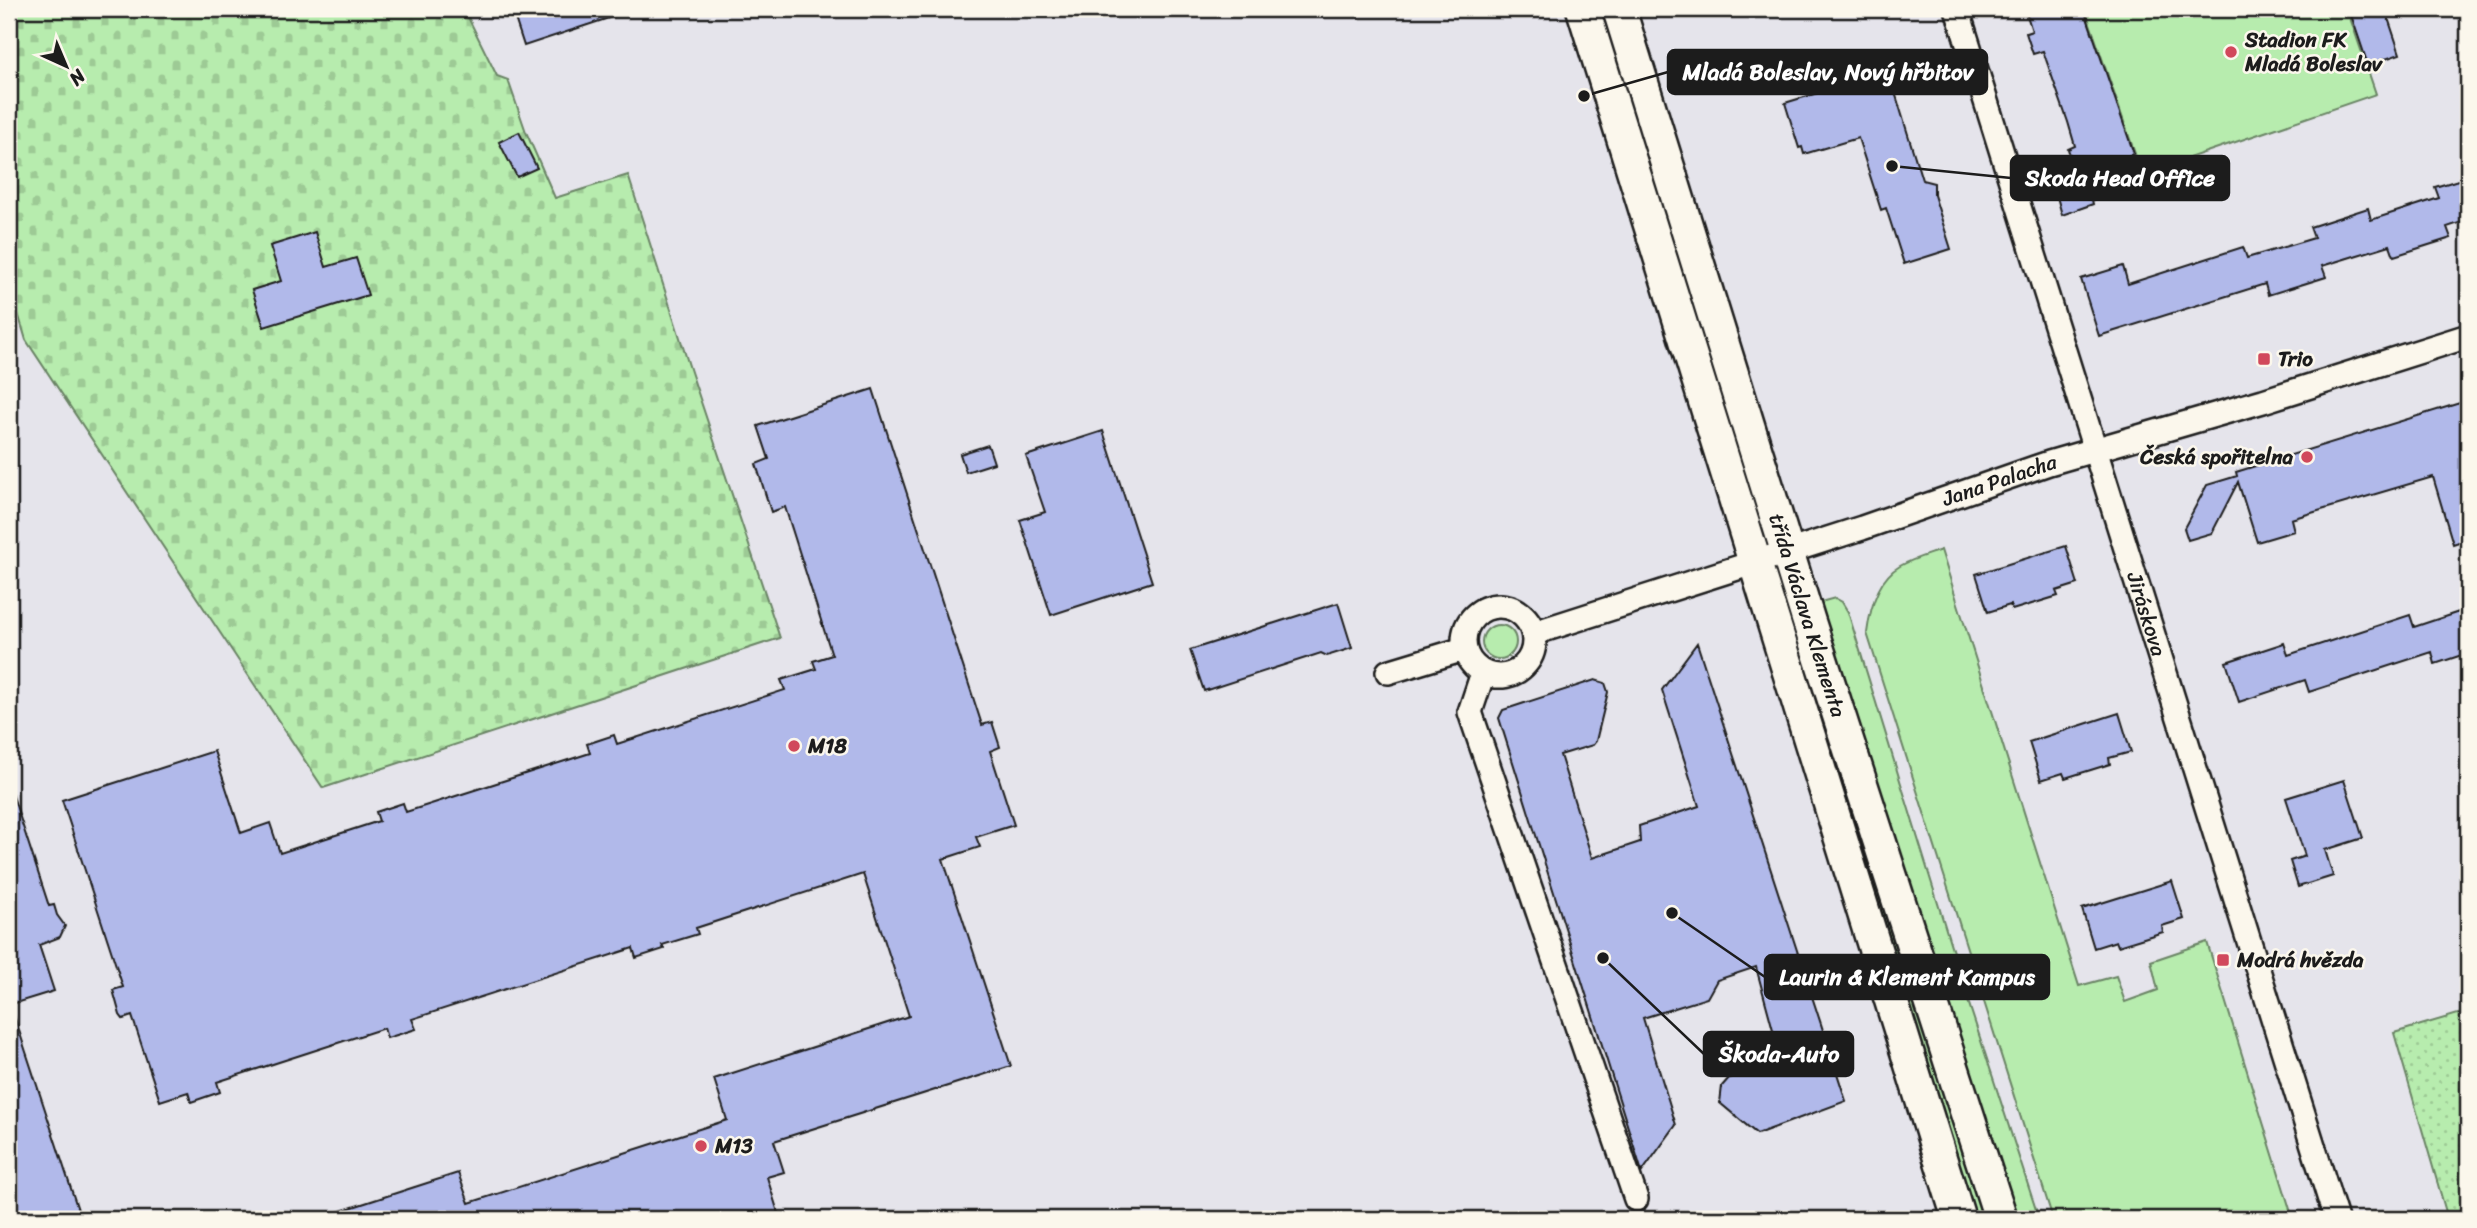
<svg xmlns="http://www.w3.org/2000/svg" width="2477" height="1228" viewBox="0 0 2477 1228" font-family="Sriracha,sans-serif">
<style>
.grass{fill:#b7ecae;stroke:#6a8465;stroke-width:2}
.cemetery{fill:url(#cemetery-stones);stroke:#6a8465;stroke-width:2}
.park{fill:url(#park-dots);stroke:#6a8465;stroke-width:2}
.building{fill:#b1b9ea;stroke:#1c1c1c;stroke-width:2}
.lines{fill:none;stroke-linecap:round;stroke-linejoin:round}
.street-casing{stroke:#1c1c1c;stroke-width:28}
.secondary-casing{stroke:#1c1c1c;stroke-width:37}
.street{stroke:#fbf7ec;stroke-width:23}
.secondary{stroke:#fbf7ec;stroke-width:32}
.poi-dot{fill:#d1495b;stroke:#fbf7ec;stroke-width:2.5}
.labels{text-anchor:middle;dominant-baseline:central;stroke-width:5;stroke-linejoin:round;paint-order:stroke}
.poi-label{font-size:21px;font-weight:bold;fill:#1c1c1c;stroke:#fbf7ec;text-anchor:start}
.street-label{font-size:21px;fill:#1c1c1c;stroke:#fbf7ec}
.leader{fill:none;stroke:#1c1c1c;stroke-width:2.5}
.callout-dot{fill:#1c1c1c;stroke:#fbf7ec;stroke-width:2.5}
.callout{fill:#1c1c1c;stroke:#1c1c1c;stroke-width:2.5}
.callout-label{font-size:23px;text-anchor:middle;font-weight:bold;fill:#fff}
</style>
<defs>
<pattern id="cemetery-stones" width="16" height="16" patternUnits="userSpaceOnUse" patternTransform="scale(1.75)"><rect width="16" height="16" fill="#b7ecae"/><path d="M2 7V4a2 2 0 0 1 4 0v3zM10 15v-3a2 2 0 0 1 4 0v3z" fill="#9dca95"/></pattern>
<pattern id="park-dots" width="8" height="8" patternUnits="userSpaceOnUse" patternTransform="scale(1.75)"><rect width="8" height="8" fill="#b7ecae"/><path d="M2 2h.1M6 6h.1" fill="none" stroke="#9dca95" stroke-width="1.8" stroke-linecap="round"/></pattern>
</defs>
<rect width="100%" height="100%" fill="#e5e4eb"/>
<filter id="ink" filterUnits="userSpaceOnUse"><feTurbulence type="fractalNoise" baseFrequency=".0143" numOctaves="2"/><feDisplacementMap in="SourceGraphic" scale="14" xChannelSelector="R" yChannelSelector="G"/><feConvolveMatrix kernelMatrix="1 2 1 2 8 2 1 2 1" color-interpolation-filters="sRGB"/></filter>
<g filter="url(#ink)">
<path class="grass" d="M2085 9H2347L2376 94 2142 174Z
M1941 550 2079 986 2116 976 2125 1002 2158 990 2151 961 2207 942 2293 1219H2053L1867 633C1870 609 1877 579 1900 566 1912 559 1927 555 1941 550Z
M1835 598 1842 602 1848 612 1969 1004 2039 1219H2011L1817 603Z
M1796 612 1986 1219H1974L1786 615Z
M1482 642a17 17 0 1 1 34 0a17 17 0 1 1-34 0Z"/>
<path class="cemetery" d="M9 9H464L497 76 508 80 526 132 555 198 628 175 691 372 780 638 323 788 26 340 9 283Z"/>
<path class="park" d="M2468 1011V1219H2448L2394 1033Z"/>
<path class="building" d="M512 9H627V12L524 46Z
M2025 9H2084L2134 154 2076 173 2068 149 2075 146 2068 122 2043 51 2033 54 2026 33 2032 31Z
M2349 9H2385L2400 54 2368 65Z
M1890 76 1922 180 1934 183V195L1951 249 1904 264 1886 208 1881 210 1858 138 1804 154 1802 147 1799 148 1785 103 1863 79 1864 84Z
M519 132 537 168 517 177 499 142Z
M2468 177V220L2447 227 2451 238 2394 256 2390 245 2322 266 2326 277 2268 295 2265 284 2099 336 2081 279 2123 266 2128 284 2243 247 2247 258 2314 238 2310 227 2368 208 2371 220 2439 198 2435 187Z
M2088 183 2093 204 2062 215 2056 193Z
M315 232 326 267 356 258 368 295 264 327 252 290 281 281 270 246Z
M873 389 982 725 992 722 1000 747 990 751 1014 825 976 837 980 847 943 859 1011 1066 774 1141 784 1172 767 1177 780 1219H326L325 1216 458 1173 469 1203 727 1120 714 1079 909 1016 863 874 696 928 698 934 662 945 664 949 636 958 633 948 412 1019 416 1029 387 1038 384 1028 217 1082 220 1092 191 1102 188 1092 160 1101 132 1016 123 1019 120 1015 113 990 123 987 62 800 214 751 241 833 270 823 280 853 379 821 376 812 403 803 406 812 590 753 587 744 614 735 617 744 785 690 781 680 816 669 813 661 832 655 785 507 771 512 756 464 769 459 758 426Z
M2463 402 2468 421V539L2453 544 2433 477 2291 519 2294 531 2257 542 2238 482 2212 533 2188 540 2184 528 2207 485 2237 476 2236 472Z
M1103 431 1152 582 1051 615 1020 520 1045 512 1026 456Z
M988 445 994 463 966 472 960 454Z
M2066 546 2078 584 2056 591 2058 596 2012 610 2010 605 1988 612 1976 574Z
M1338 603 1352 648 1327 656 1321 653 1204 691 1190 650Z
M2468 609V653L2435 664 2432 652 2309 692 2305 680 2239 702 2226 662 2284 643 2288 655 2410 615 2414 627Z
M1697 643 1846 1101 1757 1134 1720 1103 1722 1086 1729 1078 1782 1063 1756 967 1717 980 1707 998 1643 1018 1676 1125 1642 1172 1499 718 1503 710 1595 680 1605 683 1608 692 1596 741 1593 745 1560 755 1592 858 1640 842 1639 826 1699 806 1662 690Z
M2119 713 2131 752 2109 758 2110 764 2065 778 2063 773 2041 780 2029 742Z
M2344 780 2363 838 2325 850 2333 876 2298 887 2290 861 2305 856 2286 798Z
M9 793H12L49 906 54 905 57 915 65 926 60 937 39 945 54 991 9 1005Z
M2172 881 2184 919 2162 926 2163 932 2118 946 2116 941 2094 948 2082 909Z
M12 1009 26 1052 81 1219H9V1010Z"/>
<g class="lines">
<defs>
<g id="street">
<path id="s1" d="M1957 9 2336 1219"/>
<circle cx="1499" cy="641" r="35"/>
<path id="s2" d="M1534 633 1862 528 2049 463 2263 401 2468 336"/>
<path d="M1388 672 1464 649"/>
<path d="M1483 673 1470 712 1636 1199"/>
</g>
<g id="secondary">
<path d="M1583 9 1959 1219"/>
<path id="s3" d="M1619 9 1809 622 2001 1219"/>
</g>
</defs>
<use href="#street" class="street-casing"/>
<use href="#secondary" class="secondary-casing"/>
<use href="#street" class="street"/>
<use href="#secondary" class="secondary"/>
</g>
</g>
<g class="poi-dot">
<circle cx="2231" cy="52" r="7"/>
<rect x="2257" y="352" width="14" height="14" rx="3.5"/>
<circle cx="2307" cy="457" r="7"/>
<circle cx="794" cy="746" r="7"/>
<rect x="2216" y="953" width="14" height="14" rx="3.5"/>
<circle cx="701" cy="1146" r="7"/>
</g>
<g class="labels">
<g class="poi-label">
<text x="2245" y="40">Stadion FK<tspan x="2245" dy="24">Mladá Boleslav</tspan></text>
<text x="2278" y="359">Trio</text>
<text x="2293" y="457" text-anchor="end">Česká spořitelna</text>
<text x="808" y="746">M18</text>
<text x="2237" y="960">Modrá hvězda</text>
<text x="715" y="1146">M13</text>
</g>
<g class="street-label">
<text stroke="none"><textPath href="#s2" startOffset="490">Jana Palacha</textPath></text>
<text stroke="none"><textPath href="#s1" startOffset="634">Jiráskova</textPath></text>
<text stroke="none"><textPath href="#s3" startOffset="635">třída Václava Klementa</textPath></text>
</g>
</g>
<path class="leader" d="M1584 96L1668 72M1892 166L2011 178M1672 913L1765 977M1603 958L1704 1054"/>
<g class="callout-dot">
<circle cx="1584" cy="96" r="7"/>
<circle cx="1892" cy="166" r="7"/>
<circle cx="1672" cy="913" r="7"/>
<circle cx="1603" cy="958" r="7"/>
</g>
<g class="callout">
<rect x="1668" y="50" width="319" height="44" rx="7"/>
<rect x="2011" y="156" width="218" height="44" rx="7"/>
<rect x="1765" y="955" width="284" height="44" rx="7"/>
<rect x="1704" y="1032" width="149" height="44" rx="7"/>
</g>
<g class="callout-label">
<text x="1828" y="80">Mladá Boleslav, Nový hřbitov</text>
<text x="2120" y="186">Skoda Head Office</text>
<text x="1907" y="985">Laurin &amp; Klement Kampus</text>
<text x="1779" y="1062">Škoda-Auto</text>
</g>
<rect width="2477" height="1228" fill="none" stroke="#fbf7ec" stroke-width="35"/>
<rect x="18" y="18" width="2442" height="1193" fill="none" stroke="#1c1c1c" stroke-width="2.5" filter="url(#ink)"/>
<g transform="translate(66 66) rotate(136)" stroke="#fbf7ec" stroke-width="5" paint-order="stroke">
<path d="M0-5L12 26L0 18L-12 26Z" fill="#1c1c1c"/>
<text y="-10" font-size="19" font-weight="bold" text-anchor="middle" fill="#1c1c1c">N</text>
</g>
</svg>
